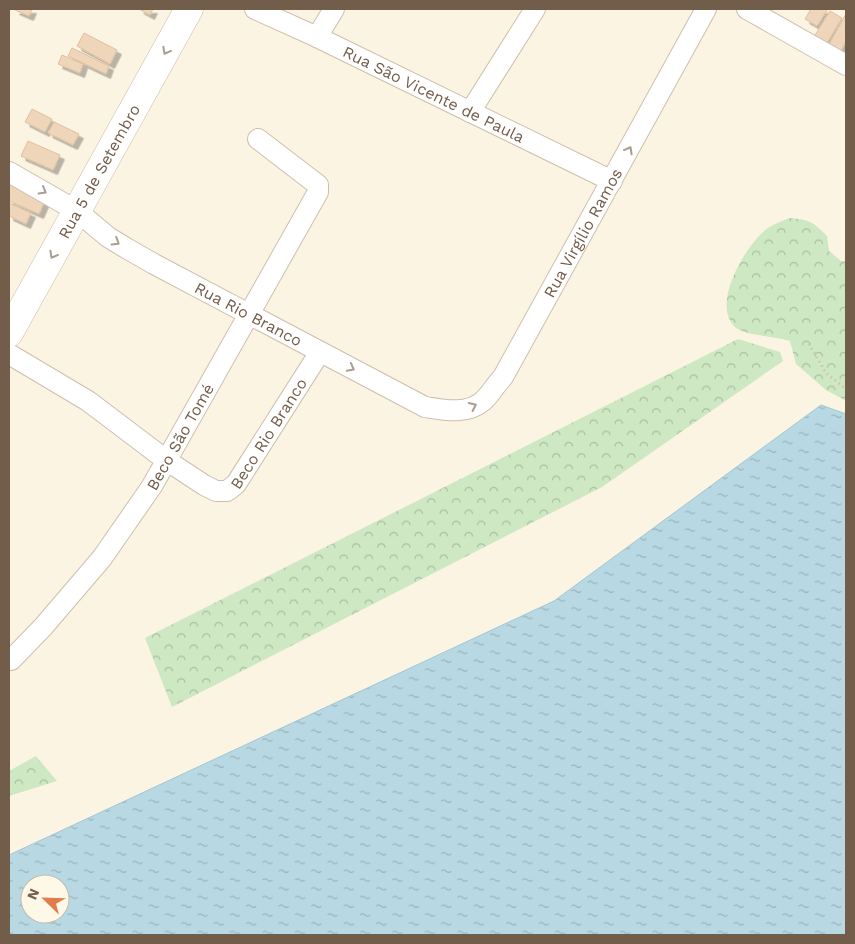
<svg xmlns="http://www.w3.org/2000/svg" width="855" height="944" viewBox="0 0 855 944" font-family="'Work Sans',sans-serif">
<style>
.forest{fill:url(#forest-crowns)}
.water{fill:url(#water-ripples);stroke:#9fc7d5;fill-rule:evenodd}
.building{fill:#efd6bb;stroke:#e1be9d;filter:url(#shadow)}
.lines{fill:none;stroke-linecap:round;stroke-linejoin:round}
.street-casing{stroke:#cebfad;stroke-width:22}
.secondary-casing{stroke:#cfbda8;stroke-width:29}
.path{stroke:#d4b99f;stroke-width:3;stroke-dasharray:1 4;stroke-linecap:butt}
.street{stroke:#fff;stroke-width:20}
.secondary{stroke:#fff;stroke-width:28}
.oneway{stroke:#aa9d92}
.labels{text-anchor:middle;dominant-baseline:central;stroke-width:4;stroke-linejoin:round;paint-order:stroke}
.street-label{font-size:16px;fill:#725c4a;stroke:#fef8e9}
</style>
<defs>
<pattern id="forest-crowns" width="20" height="18" patternUnits="userSpaceOnUse" patternTransform="scale(1.25)"><rect width="20" height="18" fill="#cde8c2"/><path d="M2 6a3 3 0 1 1 6 0M12 15a3 3 0 1 1 6 0" fill="none" stroke="#abbfa0"/></pattern>
<pattern id="water-ripples" width="26" height="14" patternUnits="userSpaceOnUse" patternTransform="scale(1.25)"><rect width="26" height="14" fill="#b8d9e4"/><path d="M2 4q2-2 4 0t4 0M15 11q2-2 4 0t4 0" fill="none" stroke="#9ab3bb"/></pattern>
<filter id="shadow"><feDropShadow dx="4.5" dy="4.5" stdDeviation="0" flood-color="#0004"/></filter>
</defs>
<rect width="100%" height="100%" fill="#fbf4e3"/>
<path class="forest" d="M789 218C810 220 812 221 827 236L829 251 841 261H846V401L826 390 796 364 790 341C775 336 745 336 735 327 711 304 744 250 762 233 770 225 780 222 789 218Z
M738 339 780 352 783 361 602 487 172 707 145 638Z
M36 756 57 781 9 796V771Z"/>
<path class="water" d="M821 405 846 414V935H9V855L554 601ZM30 884H60V914H30Z"/>
<path class="building" d="M16 9H32L29 16 15 10Z
M139 9H153L150 15Z
M811 9H828L817 26 805 19Z
M830 11 842 18 824 48 812 40Z
M846 14V41L839 55 827 48Z
M84 33 117 50 110 64 77 46Z
M72 48 109 66 106 74 68 56Z
M62 55 83 64 80 73 58 64Z
M32 109 52 119 45 132 25 122Z
M54 122 79 134 73 145 48 133Z
M28 141 60 155 53 170 21 156Z
M9 178 47 196 39 214 9 201Z
M9 203 31 213 26 224 9 216Z"/>
<g class="lines">
<defs>
<g id="street">
<path id="s1" d="M255 9 317 37 612 181"/>
<path d="M747 9 846 65"/>
<path d="M317 37 334 9"/>
<path d="M470 112 535 9"/>
<path id="s2" d="M9 172 77 211 108 237 126 248 154 264 425 407C444 410 467 415 483 401 490 395 496 384 503 377L706 9"/>
<path id="s3" d="M9 354 88 401 166 460 204 485 216 491H227L236 484 320 352"/>
<path id="s4" d="M11 660 43 627 102 558 152 486 318 192V185L258 139"/>
</g>
<g id="secondary">
<path id="s5" d="M9 333 189 9"/>
</g>
</defs>
<use href="#street" class="street-casing"/>
<use href="#secondary" class="secondary-casing"/>
<path class="path" d="M809 344 826 373 846 389"/>
<use href="#street" class="street"/>
<use href="#secondary" class="secondary"/>
</g>
<defs><path id="oneway-chevron" d="M-2-3.5L2.5 0L-2 3.5" fill="none" stroke-width="1.6" stroke-linecap="round" stroke-linejoin="round" transform="scale(1.25)"/></defs>
<g class="oneway">
<use href="#oneway-chevron" transform="translate(166 51) rotate(119)"/>
<use href="#oneway-chevron" transform="translate(629 150) rotate(-61)"/>
<use href="#oneway-chevron" transform="translate(43 191) rotate(30)"/>
<use href="#oneway-chevron" transform="translate(116 242) rotate(32)"/>
<use href="#oneway-chevron" transform="translate(53 255) rotate(119)"/>
<use href="#oneway-chevron" transform="translate(351 368) rotate(28)"/>
<use href="#oneway-chevron" transform="translate(473 406) rotate(-25)"/>
</g>
<g class="labels">
<g class="street-label">
<text stroke="none"><textPath href="#s1" startOffset="198">Rua São Vicente de Paula</textPath></text>
<text stroke="none"><textPath href="#s5" startOffset="185">Rua 5 de Setembro</textPath></text>
<text stroke="none"><textPath href="#s2" startOffset="735">Rua Virgílio Ramos</textPath></text>
<text stroke="none"><textPath href="#s2" startOffset="279">Rua Rio Branco</textPath></text>
<text stroke="none"><textPath href="#s3" startOffset="331">Beco Rio Branco</textPath></text>
<text stroke="none"><textPath href="#s4" startOffset="281">Beco São Tomé</textPath></text>
</g>
</g>
<rect width="855" height="944" fill="none" stroke="#725c4a" stroke-width="20"/>
<g transform="translate(45 899) rotate(293)"><circle r="24" fill="#fef8e9" stroke="#c6baa9"/>
<path d="M0-4L9 19L0 12L-9 19Z" fill="#e17d4c"/>
<text y="-8" font-size="14" font-weight="bold" text-anchor="middle" fill="#725c4a">N</text>
</g>
</svg>
